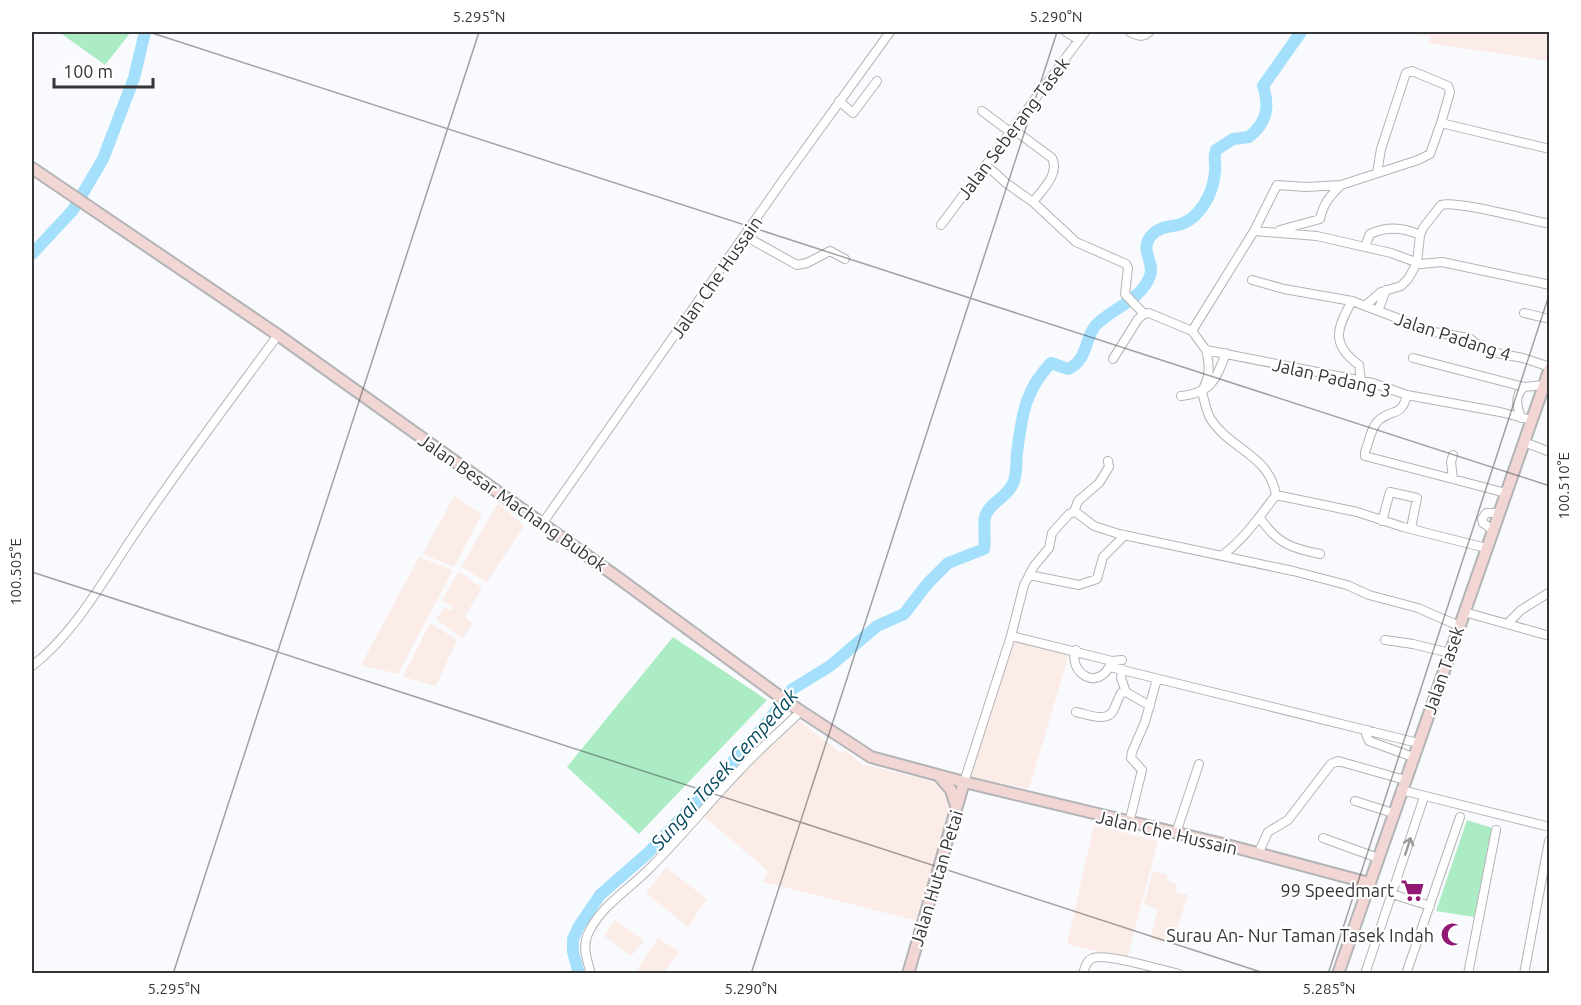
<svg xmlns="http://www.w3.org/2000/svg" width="1581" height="1005" viewBox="0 0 1581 1005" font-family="Ubuntu,sans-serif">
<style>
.industrial{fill:#fbece7}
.green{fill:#acecc5}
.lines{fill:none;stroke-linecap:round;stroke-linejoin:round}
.river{stroke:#a4e0fb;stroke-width:12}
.street-casing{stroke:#b3b4b7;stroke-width:10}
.secondary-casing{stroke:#b3b4b7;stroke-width:14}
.street{stroke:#fff;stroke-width:8}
.secondary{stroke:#f2d6d3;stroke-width:10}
.oneway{stroke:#9a9a9b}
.ticks{fill:none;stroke:#353537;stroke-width:1.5;stroke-opacity:0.45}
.labels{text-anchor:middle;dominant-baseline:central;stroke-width:4.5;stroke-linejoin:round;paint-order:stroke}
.street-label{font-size:18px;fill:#353537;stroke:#fff}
.poi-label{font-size:18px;fill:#353537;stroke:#fff;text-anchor:end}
.water-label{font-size:20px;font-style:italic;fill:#094c62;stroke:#fff}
.neatline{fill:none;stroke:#353537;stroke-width:2}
.ticks-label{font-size:15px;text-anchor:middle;fill:#353537}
</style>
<rect width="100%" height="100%" fill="#f9fafd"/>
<path class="industrial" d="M1407 32H1549V60H1543L1428 43 1431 37Z
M454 496 482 514 454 567 423 554Z
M498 503 524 526 487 582 461 567Z
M419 557 453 570 398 674 361 665Z
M459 571 482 588 465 616 473 624 462 638 436 619 445 607 451 611 453 607 442 600Z
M430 623 457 640 436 686 403 677Z
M1016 639 1069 654 1029 789 969 777 1010 643Z
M796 718 841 753 844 750 862 764 942 783 950 802 918 921 763 882 768 871 702 815 753 757Z
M1094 825 1158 841 1127 959 1067 944Z
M666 867 707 899 688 927 646 893Z
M1153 871 1168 875 1166 880 1177 884 1176 892 1188 895 1172 944 1150 939 1158 910 1144 904Z
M615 920 644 941 631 956 604 936Z
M658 938 679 952 664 973H635Z"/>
<path class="green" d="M59 32H131L105 65Z
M673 637 767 700 639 834 567 767Z
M1467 820 1492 828 1474 917 1436 911Z"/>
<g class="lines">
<path class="river" d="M32 254 73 210 103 159 134 78 145 32
M579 974 573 952V939L579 926 600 895 648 853 714 783 770 719 791 690 830 666 877 626 904 614 928 583 948 563 984 549C986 539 983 525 985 517 989 502 1008 498 1014 481 1017 472 1016 462 1017 453 1022 416 1024 391 1051 363L1068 369C1088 361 1085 336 1096 325 1113 308 1141 300 1150 276 1155 262 1140 251 1150 237 1158 227 1167 227 1178 225 1200 219 1213 194 1215 172 1216 164 1213 158 1216 150L1233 139 1249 137C1267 122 1270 108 1263 86L1301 32"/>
<defs>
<path id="street" d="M1066 32 1079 40
M1130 32C1137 36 1143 38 1149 32
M839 101 853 113 877 81
M982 111 1010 132
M1013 129 1052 158C1060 174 1042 190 1033 202
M986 165 1006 183 1033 202 1076 242 1126 264 1128 268 1125 294 1144 314
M1377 173 1381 149 1406 73 1412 71 1448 86 1450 92 1441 123
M941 225 1085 32
M1280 230 1320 219C1323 204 1330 196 1341 185
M1254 231 1317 236 1391 253 1421 264 1442 262 1550 285
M745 236 797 265 807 263 830 251 845 259
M1365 246 1370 234C1387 226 1403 227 1420 235
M1252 280 1284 289 1352 301 1434 332 1469 338 1486 351 1523 358 1550 367
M1352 301C1337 328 1330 344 1359 365L1361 381
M1366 305 1381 292 1401 286 1408 279 1417 263 1420 235 1423 228 1441 205C1456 200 1529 220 1550 224
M1378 311 1386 290
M1524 313 1550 319
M1144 314 1149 313 1192 331 1206 350 1373 383 1407 395 1500 412 1531 420
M1192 331 1254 231 1277 185 1306 187 1341 185 1418 160 1430 154 1441 123 1550 149
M1206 350C1210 366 1210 377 1202 391 1204 400 1206 410 1210 418 1230 450 1269 454 1276 495
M1413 358 1524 387 1544 385
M1113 359 1138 319 1144 314
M1407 395C1401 418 1393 408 1379 420 1371 427 1369 442 1365 452V456L1506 493
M1181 396C1211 393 1216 380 1226 353
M1521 418C1517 406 1514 396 1524 387
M1524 442 1550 452
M1453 455 1451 462 1453 479
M1074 512 1077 513 1094 526 1119 534 1293 571 1347 585 1369 595 1418 608 1459 626
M1260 518C1277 543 1290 548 1320 554
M1382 521 1390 492 1417 498 1412 523 1413 529
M542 524 783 180 890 32
M1493 530 1483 523 1482 519 1486 513H1499
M1223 555C1245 538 1259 517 1276 495L1357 512 1403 527 1486 548
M1029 575 1079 585 1097 579 1103 557 1125 535
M1464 612 1550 636
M1507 624 1521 610 1550 592
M1011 636 1112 661 1122 660
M1385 640 1413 644 1450 653
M1076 650C1067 671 1098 694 1111 663
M32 666C77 632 110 569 142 523 186 459 232 397 278 335
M1110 667 1418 743
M1122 669 1121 678 1126 692
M1076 712C1087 714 1106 723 1113 711 1116 705 1118 699 1121 693L1126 692 1150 706
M1368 730 1366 734 1369 741 1413 757
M964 782 1011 636 1024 585 1034 566 1049 548 1052 533 1069 514 1074 512 1078 501 1099 483 1109 467 1108 461
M1401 790 1550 827
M1355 801 1393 813
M1129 823 1142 770 1131 758 1132 752 1145 722 1157 679
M1176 833 1199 764
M1323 838 1378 858
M1258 854 1268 832 1288 820 1331 764 1338 761 1405 780
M1392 894 1430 906
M591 974C587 960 582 947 588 934 600 906 630 889 651 867 682 836 710 801 741 769 760 748 781 731 801 711
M1083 974C1085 967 1086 961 1093 958 1106 953 1162 970 1179 974
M1365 974 1424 797
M1406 974 1460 817
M1468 974 1496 830
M1524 974 1549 841"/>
<path id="secondary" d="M32 168 278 335 617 577 790 704 871 757 960 781 1223 844 1369 883
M939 776 951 790 956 806
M908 974 964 782
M1338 974 1550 368"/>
</defs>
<use href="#street" class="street-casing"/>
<use href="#secondary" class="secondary-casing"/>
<use href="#street" class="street"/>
<use href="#secondary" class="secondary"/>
</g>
<defs><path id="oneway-shaft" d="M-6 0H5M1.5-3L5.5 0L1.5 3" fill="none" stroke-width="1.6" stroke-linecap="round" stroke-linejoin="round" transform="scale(1.5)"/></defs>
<use class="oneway" href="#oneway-shaft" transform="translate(1408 846) rotate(-72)"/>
<path class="ticks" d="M149 32 1550 486M32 572 1267 974M173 974 479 32M751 974 1057 32M1328 974 1550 292"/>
<defs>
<symbol id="supermarket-bare" viewBox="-9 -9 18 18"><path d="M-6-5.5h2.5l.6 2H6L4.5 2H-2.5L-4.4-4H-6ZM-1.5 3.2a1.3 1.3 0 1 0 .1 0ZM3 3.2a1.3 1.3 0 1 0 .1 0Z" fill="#931874" stroke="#fff" stroke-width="2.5" paint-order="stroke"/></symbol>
<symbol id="mosque-bare" viewBox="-9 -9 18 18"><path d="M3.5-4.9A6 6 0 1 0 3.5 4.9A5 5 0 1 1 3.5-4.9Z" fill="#931874" stroke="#fff" stroke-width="2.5" paint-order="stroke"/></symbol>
</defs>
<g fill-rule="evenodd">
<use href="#supermarket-bare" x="1396" y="874" width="33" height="33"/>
<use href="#mosque-bare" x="1436" y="918" width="33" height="33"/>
</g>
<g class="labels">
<g class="street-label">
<text transform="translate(1013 128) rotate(-53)">Jalan Seberang Tasek</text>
<text transform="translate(716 277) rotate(-55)">Jalan Che Hussain</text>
<text transform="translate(1453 336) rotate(18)">Jalan Padang 4</text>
<text transform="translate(1332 377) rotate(13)">Jalan Padang 3</text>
<text transform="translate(513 502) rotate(35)">Jalan Besar Machang Bubok</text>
<text transform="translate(1443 670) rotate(-71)">Jalan Tasek</text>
<text transform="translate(1167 832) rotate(13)">Jalan Che Hussain</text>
<text transform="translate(936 878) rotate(-73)">Jalan Hutan Petai</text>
</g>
<g class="poi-label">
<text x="1394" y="890">99 Speedmart</text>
<text x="1434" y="935">Surau An- Nur Taman Tasek Indah</text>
</g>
<g class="water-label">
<text transform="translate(724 769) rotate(-48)">Sungai Tasek Cempedak</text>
</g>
</g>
<rect width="1581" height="1005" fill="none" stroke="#ffffff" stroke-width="66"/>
<path d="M54 78v9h99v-9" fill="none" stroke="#353537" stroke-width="3"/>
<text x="63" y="78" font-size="18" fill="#353537" stroke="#ffffff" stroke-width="4.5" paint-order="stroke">100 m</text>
<rect x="33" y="33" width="1515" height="939" class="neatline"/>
<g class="ticks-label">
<text x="479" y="22">5.295°N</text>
<text x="1056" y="22">5.290°N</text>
<text transform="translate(1564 486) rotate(-90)" y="5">100.510°E</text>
<text transform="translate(16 572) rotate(-90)" y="5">100.505°E</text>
<text x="174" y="994">5.295°N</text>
<text x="751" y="994">5.290°N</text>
<text x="1329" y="994">5.285°N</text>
</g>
</svg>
